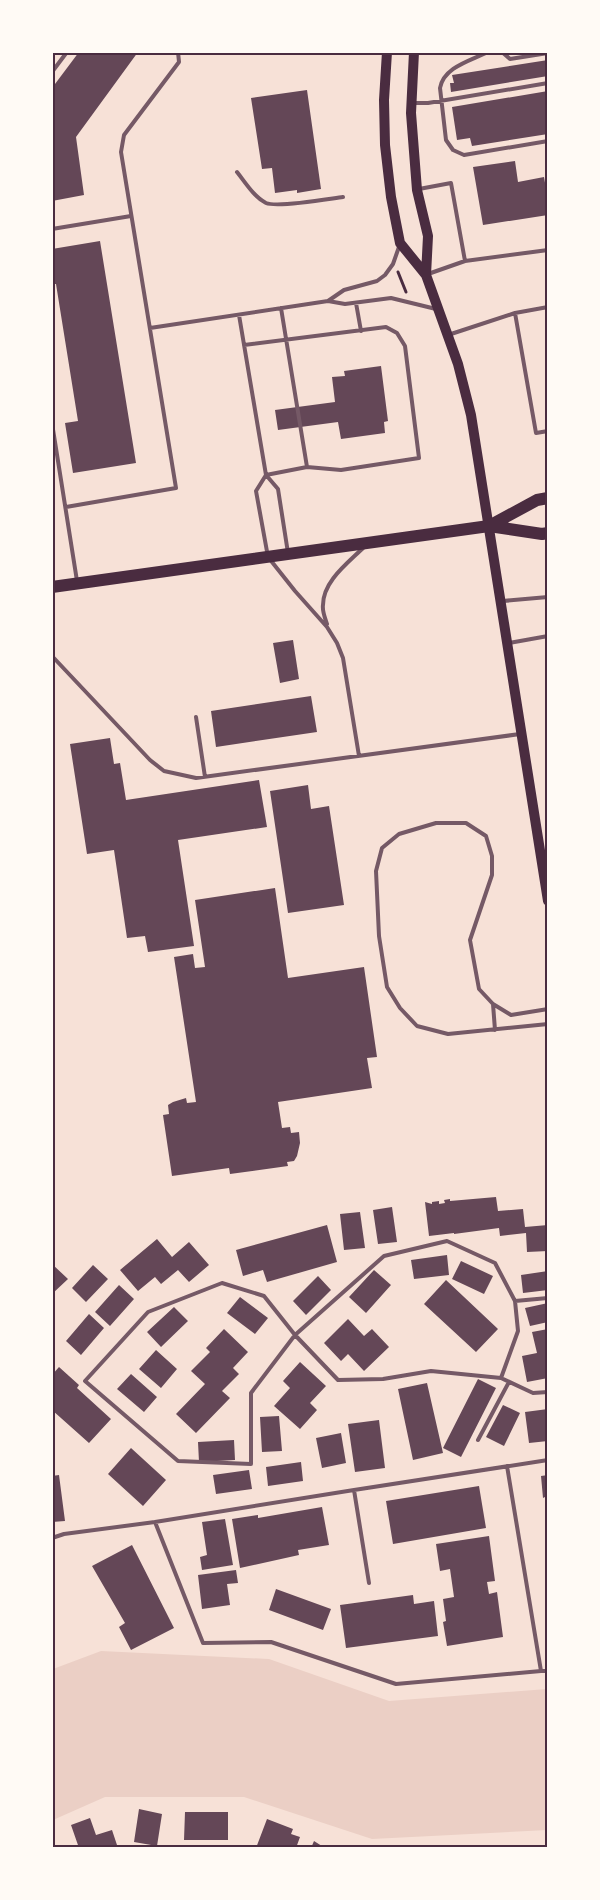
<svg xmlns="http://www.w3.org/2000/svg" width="600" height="1900" viewBox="0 0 600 1900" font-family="'Zilla Slab',serif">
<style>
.green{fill:#ebcfc5}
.building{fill:#644757}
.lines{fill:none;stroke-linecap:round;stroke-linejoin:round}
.path{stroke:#4a2c40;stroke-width:3}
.service{stroke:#755966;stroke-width:4}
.secondary{stroke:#4a2c40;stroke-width:10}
.primary{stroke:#4a2c40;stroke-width:12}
.neatline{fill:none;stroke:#4a2c40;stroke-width:2}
</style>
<rect width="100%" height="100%" fill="#f7e1d7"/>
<path class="green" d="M101 1651 269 1659 389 1701 547 1689V1830L372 1839 244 1797H105L53 1820V1669Z"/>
<path class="building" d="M79 52H138L76 137 84 195 52 201V88Z
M548 60V76L451 92 450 83H454L452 75Z
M307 90 321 189 297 193V190L275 193 272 168 262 169 251 98Z
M548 91V134L472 146 470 138 457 140 452 107Z
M515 161 518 182 544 177 548 200V215L483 225 473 167Z
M100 241 136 463 73 473 65 423 78 421 56 284H52V249Z
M381 366 388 421 384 422 385 433 341 439 338 422 278 430 275 410 335 402 332 377 345 376 344 371Z
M293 640 299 679 280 683 273 643Z
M311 696 317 732 216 747 211 711Z
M110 738 114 764 120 763 126 800 259 780 267 827 178 840 194 946 148 952 145 936 127 938 114 850 87 854 70 744Z
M308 785 311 809 329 806 344 905 288 913 270 791Z
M275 888 288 978 364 967 377 1057 367 1058 372 1088 278 1102 282 1128 290 1127 291 1133 299 1132 300 1143 297 1156 294 1161 287 1162 288 1166 230 1174 229 1168 172 1176 163 1115 169 1114 168 1105 173 1102 186 1098 187 1103 196 1102 174 957 193 954 195 968 205 967 195 900Z
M496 1197 498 1211 523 1209 525 1227 548 1225V1251L527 1252 526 1233 500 1236 499 1228 454 1234V1233L429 1236 425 1202 432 1204V1202L439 1201V1204L445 1203 444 1200 450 1199V1201Z
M392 1207 397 1242 378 1244 373 1210Z
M360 1212 365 1248 344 1250 340 1214Z
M327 1225 337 1262 267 1282 263 1270 243 1276 236 1250Z
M157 1239 172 1257 189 1242 209 1265 189 1282 178 1270 161 1284 155 1277 138 1291 120 1270Z
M447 1255 449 1275 414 1279 411 1260Z
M461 1261 493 1276 484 1294 452 1279Z
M52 1264 68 1279 52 1294Z
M93 1265 108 1279 86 1302 72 1288Z
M374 1270 391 1285 366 1313 349 1297Z
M548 1271V1290L523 1293 521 1275Z
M318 1276 331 1290 306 1315 293 1301Z
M446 1280 498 1329 476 1352 424 1304Z
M119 1285 134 1299 110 1326 95 1312Z
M240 1297 268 1318 255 1334 227 1313Z
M548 1303V1322L530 1326 525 1308Z
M174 1307 188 1321 161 1347 147 1332Z
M89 1314 104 1328 81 1355 66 1341Z
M348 1319 364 1336 372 1329 389 1347 364 1371 348 1354 341 1361 324 1343Z
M224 1329 248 1352 233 1368 239 1374 222 1391 230 1398 196 1433 176 1414 205 1384 191 1371 210 1352 206 1348Z
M548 1329V1378L527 1382 522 1356 537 1353 532 1332Z
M156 1350 177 1369 161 1388 139 1369Z
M300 1362 326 1386 310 1403 317 1410 300 1429 274 1406 290 1388 283 1381Z
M59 1367 79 1385 77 1388 111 1419 89 1443 52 1410V1375Z
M131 1374 157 1397 144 1412 117 1389Z
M478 1379 496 1388 461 1457 443 1448Z
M427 1383 443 1453 413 1460 398 1389Z
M503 1405 520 1413 504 1446 486 1437Z
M548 1409V1441L529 1443 525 1412Z
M279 1416 282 1451 262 1452 260 1417Z
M379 1420 385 1468 355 1472 348 1424Z
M341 1433 346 1463 322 1468 316 1438Z
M234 1440 235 1460 199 1462 198 1442Z
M131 1448 166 1480 143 1506 108 1474Z
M301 1462 303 1481 268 1486 266 1467Z
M249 1470 252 1489 216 1494 213 1475Z
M59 1475 65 1521 52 1522V1476Z
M548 1475V1505H546L545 1497 543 1498 541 1476Z
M479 1486 486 1528 393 1544 386 1501Z
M322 1507 329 1545 298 1550 299 1555 240 1568 232 1519 258 1515V1518Z
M225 1519 233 1565 202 1570 200 1557 207 1555 202 1522Z
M489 1536 495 1581 487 1582 489 1594 497 1592 503 1637 447 1646 443 1622 446 1621 443 1599 454 1597 450 1569 440 1571 436 1544Z
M132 1545 174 1628 131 1650 119 1627 125 1623 92 1566Z
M236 1570 238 1583 227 1584 230 1605 202 1609 198 1575Z
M276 1589 331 1609 323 1630 269 1610Z
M413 1595 414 1604 434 1601 438 1636 346 1648 340 1605Z
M139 1809 162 1814 157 1846 134 1842Z
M185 1812H228V1840H184Z
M90 1818 96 1835 112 1830 118 1848H79L71 1825Z
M267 1819 293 1829 291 1834 300 1837 296 1848H256Z
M314 1841 325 1848H311Z"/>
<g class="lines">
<path class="path" d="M398 272 406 292"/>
<path class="service" d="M488 52C470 61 444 67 440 88L446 140 453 150 464 155 548 141
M502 52 510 59 548 53
M52 72 67 52
M412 103H428L548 83
M237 172C245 182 254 197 266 203 278 208 328 199 343 197
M419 189 451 183 465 261
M52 229 131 216
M428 274 465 261 548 250
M328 301 344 290 377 281 385 275 393 264 400 244
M356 303 361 331
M281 308 307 467
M515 313 536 433 548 431
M239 315 266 475 278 489 288 553
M150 328 328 301 345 304 391 298 436 309
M448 335 515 313 548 307
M244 345 386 327 397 333 405 346 419 458 341 470 307 467 266 475 256 491 268 557 295 591 327 627 337 643 343 658 359 756
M52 423 77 581
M66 507 176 488 121 152 124 135 179 62 178 52
M503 601 548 597
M327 624C325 618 322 611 323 605 323 581 348 563 364 547
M509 643 548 636
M52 656 150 760 164 771 196 778 520 734
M196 717 205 777
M493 1004 495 1030
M548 1009 511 1015 493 1004 479 989 470 940 492 875V856L486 836 466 823H436L399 834 382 848 376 871 379 936 387 987 400 1008 417 1026 448 1034 548 1024
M222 1283 264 1296 295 1335 251 1393V1464L178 1461 85 1381 148 1312Z
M548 1298 515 1301 518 1331 501 1378 533 1393 548 1392
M501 1378 431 1371 383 1379 338 1380 295 1335 384 1256 447 1241 495 1263 515 1301
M478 1440 509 1382
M507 1466 541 1671H548
M354 1490 155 1522 203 1643 271 1642 396 1684 541 1671
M52 1538 64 1534 155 1522
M369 1583 354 1490 548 1460"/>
<path class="secondary" d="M387 52 384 100 385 145 391 197 400 243 426 275 458 364 471 415 548 901
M414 52 411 113 417 190 428 236 426 275"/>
<path class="primary" d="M489 526 537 500 548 498
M52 587 489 526 542 534 548 533"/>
</g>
<rect width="600" height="1900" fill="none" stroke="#fffaf5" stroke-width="108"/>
<rect x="54" y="54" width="492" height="1792" class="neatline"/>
</svg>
